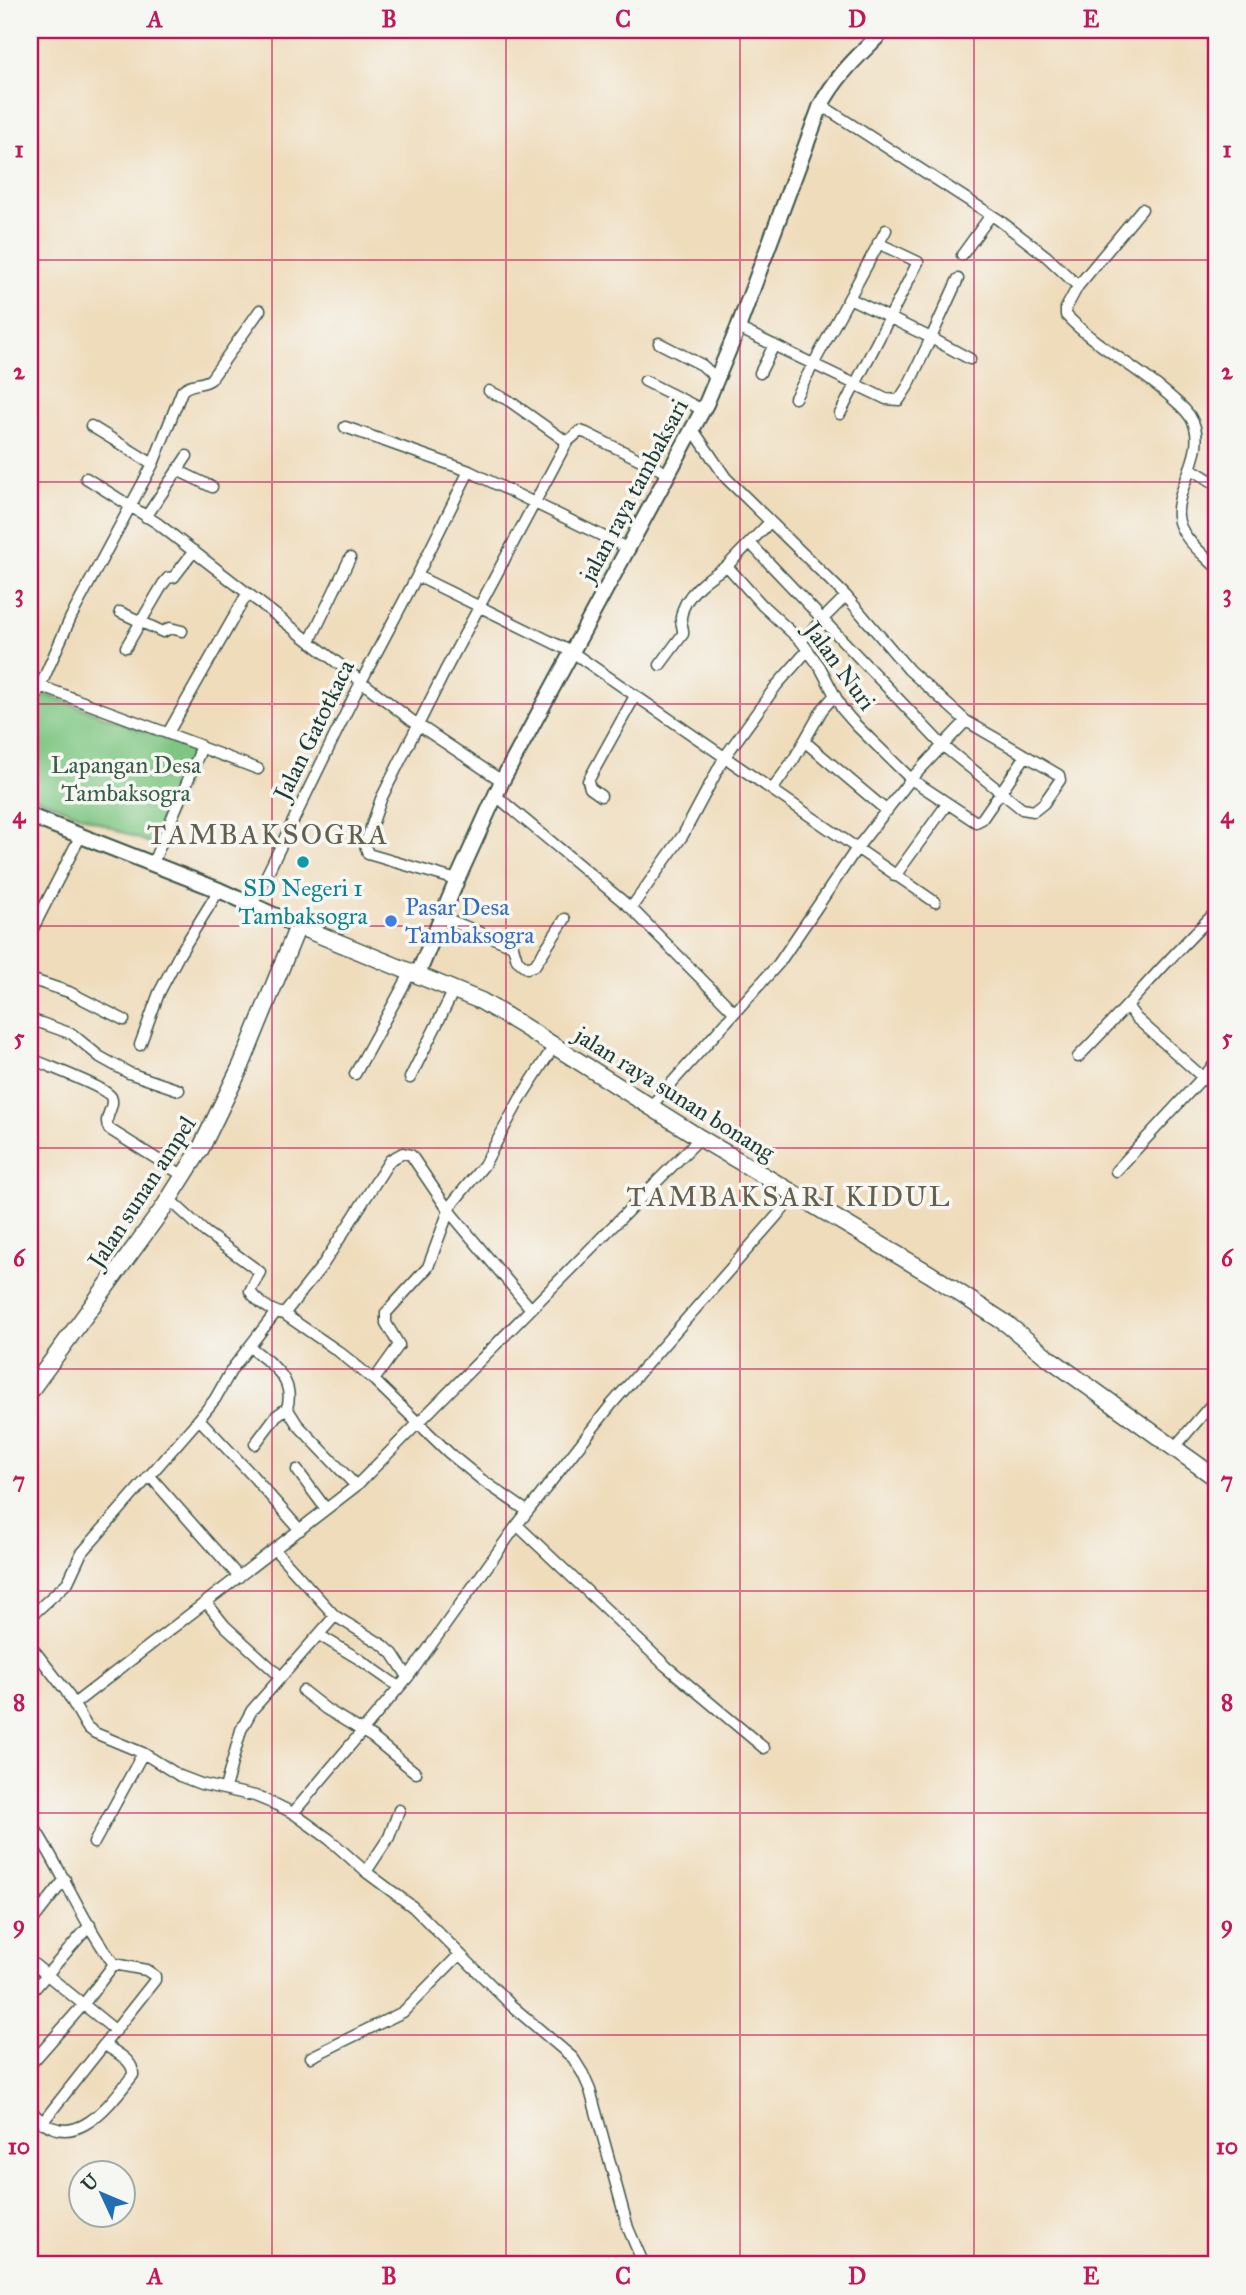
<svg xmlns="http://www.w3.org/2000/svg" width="1246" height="2295" viewBox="0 0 1246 2295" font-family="'IM FELL Great Primer',serif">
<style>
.green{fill:#7ec682;stroke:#4e825b;stroke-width:2}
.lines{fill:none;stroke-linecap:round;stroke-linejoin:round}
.street-casing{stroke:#3e5548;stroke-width:13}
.secondary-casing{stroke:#3e5548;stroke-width:18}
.primary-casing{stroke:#3e5548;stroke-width:19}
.street{stroke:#fff;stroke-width:10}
.secondary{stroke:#fff;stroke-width:14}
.primary{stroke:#fff;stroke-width:16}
.grid{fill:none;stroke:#c2185b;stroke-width:2;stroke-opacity:0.55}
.culture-dot{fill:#0f9aa8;stroke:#f6f6f2;stroke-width:2.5}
.shop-dot{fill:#3f7fe0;stroke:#f6f6f2;stroke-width:2.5}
.labels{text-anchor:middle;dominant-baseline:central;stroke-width:7;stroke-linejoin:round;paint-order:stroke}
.street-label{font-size:24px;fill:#1f3d34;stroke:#f6f6f2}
.park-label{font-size:24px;fill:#375f48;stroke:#f6f6f2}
.culture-label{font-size:24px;fill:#0d838f;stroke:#f6f6f2}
.shop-label{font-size:24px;fill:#366cbe;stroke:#f6f6f2;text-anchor:start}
.quarter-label{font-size:28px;letter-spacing:2px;fill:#65604d;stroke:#f6f6f2}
.neatline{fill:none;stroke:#c2185b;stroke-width:2.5}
.grid-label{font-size:23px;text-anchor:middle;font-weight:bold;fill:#c2185b}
</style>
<rect width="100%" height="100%" fill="#f6f6f2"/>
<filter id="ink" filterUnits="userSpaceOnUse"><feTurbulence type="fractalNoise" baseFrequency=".0143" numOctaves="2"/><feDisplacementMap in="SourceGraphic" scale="14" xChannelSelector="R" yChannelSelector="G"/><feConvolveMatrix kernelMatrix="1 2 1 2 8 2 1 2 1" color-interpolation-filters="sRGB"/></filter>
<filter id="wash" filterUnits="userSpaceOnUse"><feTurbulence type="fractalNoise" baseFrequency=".00686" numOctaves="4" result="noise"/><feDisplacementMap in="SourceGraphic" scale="28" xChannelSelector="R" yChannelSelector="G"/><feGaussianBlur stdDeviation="1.57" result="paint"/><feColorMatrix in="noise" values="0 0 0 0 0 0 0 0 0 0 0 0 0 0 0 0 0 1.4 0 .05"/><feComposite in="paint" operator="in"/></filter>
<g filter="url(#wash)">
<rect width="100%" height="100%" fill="#efdcbb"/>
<path class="green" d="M47 695 193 749 196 757 157 846 30 795V720L40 697Z"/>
</g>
<g filter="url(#ink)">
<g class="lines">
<defs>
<path id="street" d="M821 105 999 220 1046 256 1078 286 1066 308V315C1096 347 1139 368 1172 398 1180 405 1189 412 1193 422 1207 452 1175 489 1178 516 1179 536 1203 554 1216 567
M962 255 991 215
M958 279 931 338 970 359
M1078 286 1142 209
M738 328 886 399 899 400 908 386 931 338 849 298
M659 343 702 365 716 378
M760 373 774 345
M645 381 703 410
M489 391 508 400 567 442 580 431 586 433 667 473
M795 398 886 230
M840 414 918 262 878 243
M91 426 153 464
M345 427 469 471 627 548
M694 431 726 478 846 596 909 670 966 721 1059 775 1060 780 1044 803 1034 811 1022 809 942 745 750 543
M1190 468 1216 484
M177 470 212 487
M86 478 157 523 411 720 502 781
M146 517 187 456
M770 522 727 566 762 605 801 641 820 667 842 709 856 725 911 779 976 822 982 819 1025 757
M417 576 572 652 935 902
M120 612 163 632 170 628 182 631
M310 641 350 558
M801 641 846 596
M126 647 163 584 168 578 174 577 194 551
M660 665 683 634C684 628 680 623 681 617 684 594 709 577 727 566
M40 686 199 745V754L152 865
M30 709 71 617 153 464 182 391C189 382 202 386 211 379L260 310
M168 733 247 594
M804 741 887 811
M200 747 258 769
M772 790 794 759 822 710 834 696
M495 795 631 908 734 1012
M601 796 590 788 588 781 635 696
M895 876 947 804
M457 880 368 854 365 845 381 799 446 669 567 442
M252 905 361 682 417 576 469 471
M631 908 683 835 724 758 776 686 808 650
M442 917 513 946 517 960 527 968 535 965 565 919
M30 934 80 837
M30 979 69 992 124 1020
M1128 1007 1136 1018 1216 1089
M30 1019 72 1034 100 1057 129 1073 179 1090
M140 1045 159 993 179 955 219 890
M1078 1057C1125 1010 1168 958 1216 912
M30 1058C44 1065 106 1087 111 1097 116 1107 102 1117 109 1129L184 1176
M355 1074 411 972
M410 1078 454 990
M651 1106 779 963 857 848 911 779 966 721
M1116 1171 1216 1063
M169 1199 205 1232 260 1272 250 1291C256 1301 272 1312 284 1314L338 1351 374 1380 449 1453 482 1480 527 1511
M284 1314 322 1266 390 1160 403 1153 411 1155 449 1211 531 1309
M250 1347C270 1363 296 1379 287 1408L297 1424 356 1486
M374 1380 399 1345 386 1323V1313L428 1267 451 1205 484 1165 520 1099 554 1046
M199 1419 251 1474 300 1530
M255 1444 276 1416 287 1408
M1174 1448 1216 1399
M297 1470 326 1509
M149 1475 239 1577
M517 1525 666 1666 764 1748
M275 1550 335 1616 383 1645 393 1654 408 1677
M206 1602 225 1626 281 1677
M30 1617 68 1582 81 1554 199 1419 215 1399 232 1369 276 1312
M319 1635 359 1659 399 1687
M30 1645 66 1691 87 1727 95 1733 143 1753 180 1776 201 1784 255 1796 277 1805 293 1813 329 1839 366 1872 413 1907 512 2006 573 2058 583 2074 590 2090 628 2228 644 2265
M303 1691 326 1709 372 1737 416 1773
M74 1704 356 1486 700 1138
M225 1788 241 1730 252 1710 335 1616
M293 1813 408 1677 517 1525 611 1405 795 1195
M30 1821C61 1867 81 1920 114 1964L83 2005 30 2065
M94 1843 143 1753
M30 1849 40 1837
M366 1872 389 1837 399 1810
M30 1924 65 1879
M30 1961 116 2031
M30 1994 90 1925
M311 2057 403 2012 460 1954
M30 2109C70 2159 107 2108 133 2075 134 2060 116 2053 105 2045
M42 2123 155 1980V1976L146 1970 114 1964"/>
<path id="secondary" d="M30 816 219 890 298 926
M418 974 457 880 502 781 706 404 738 328 821 105C839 72 859 56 884 30"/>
<path id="primary" d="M30 1391 162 1210 200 1150 241 1066 298 926 481 1001 518 1023 700 1138 930 1274 1007 1324 1046 1356 1216 1478"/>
</defs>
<use href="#street" class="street-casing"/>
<use href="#secondary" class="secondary-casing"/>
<use href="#primary" class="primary-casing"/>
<use href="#street" class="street"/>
<use href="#secondary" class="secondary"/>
<use href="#primary" class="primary"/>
</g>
</g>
<path class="grid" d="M272 30V2265M506 30V2265M740 30V2265M974 30V2265M30 260H1216M30 482H1216M30 704H1216M30 926H1216M30 1148H1216M30 1369H1216M30 1591H1216M30 1813H1216M30 2035H1216"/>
<circle class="culture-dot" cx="303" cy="862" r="7"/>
<circle class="shop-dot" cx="391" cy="921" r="7"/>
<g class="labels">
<g class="street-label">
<text transform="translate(634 490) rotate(-62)">jalan raya tambaksari</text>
<text transform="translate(840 666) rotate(54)">Jalan Nuri</text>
<text transform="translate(314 730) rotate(-64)">Jalan Gatotkaca</text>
<text transform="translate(675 1094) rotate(32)">jalan raya sunan bonang</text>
<text transform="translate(142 1192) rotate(-57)">Jalan sunan ampel</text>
</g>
<g class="park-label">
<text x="126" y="765">Lapangan Desa<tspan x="126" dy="28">Tambaksogra</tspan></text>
</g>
<g class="culture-label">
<text x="303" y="888">SD Negeri 1<tspan x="303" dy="28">Tambaksogra</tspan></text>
</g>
<g class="shop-label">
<text x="405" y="907">Pasar Desa<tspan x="405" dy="28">Tambaksogra</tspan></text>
</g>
<g class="quarter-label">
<text x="268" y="834">TAMBAKSOGRA</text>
<text x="789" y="1196">TAMBAKSARI KIDUL</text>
</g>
</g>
<rect width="1246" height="2295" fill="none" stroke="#f6f6f2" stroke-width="77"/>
<g transform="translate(102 2194) rotate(314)"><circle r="33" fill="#f6f6f2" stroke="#a0aca6" stroke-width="2"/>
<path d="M0-5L12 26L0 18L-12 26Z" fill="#1f6fb2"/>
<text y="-10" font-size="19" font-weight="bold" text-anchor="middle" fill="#1f3d34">U</text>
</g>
<rect x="38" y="38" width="1170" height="2218" class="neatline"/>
<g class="grid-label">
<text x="155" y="27">A</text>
<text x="389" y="27">B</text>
<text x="623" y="27">C</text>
<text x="857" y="27">D</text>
<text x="1091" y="27">E</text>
<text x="19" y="157">1</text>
<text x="1227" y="157">1</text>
<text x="19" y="379">2</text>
<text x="1227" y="379">2</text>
<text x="19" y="601">3</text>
<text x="1227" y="601">3</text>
<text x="19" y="823">4</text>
<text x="1227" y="823">4</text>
<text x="19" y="1045">5</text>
<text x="1227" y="1045">5</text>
<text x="19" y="1266">6</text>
<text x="1227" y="1266">6</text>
<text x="19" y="1488">7</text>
<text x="1227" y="1488">7</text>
<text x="19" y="1710">8</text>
<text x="1227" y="1710">8</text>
<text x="19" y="1932">9</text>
<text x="1227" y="1932">9</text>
<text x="19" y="2154">10</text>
<text x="1227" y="2154">10</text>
<text x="155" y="2284">A</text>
<text x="389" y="2284">B</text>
<text x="623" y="2284">C</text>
<text x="857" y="2284">D</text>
<text x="1091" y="2284">E</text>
</g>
</svg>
